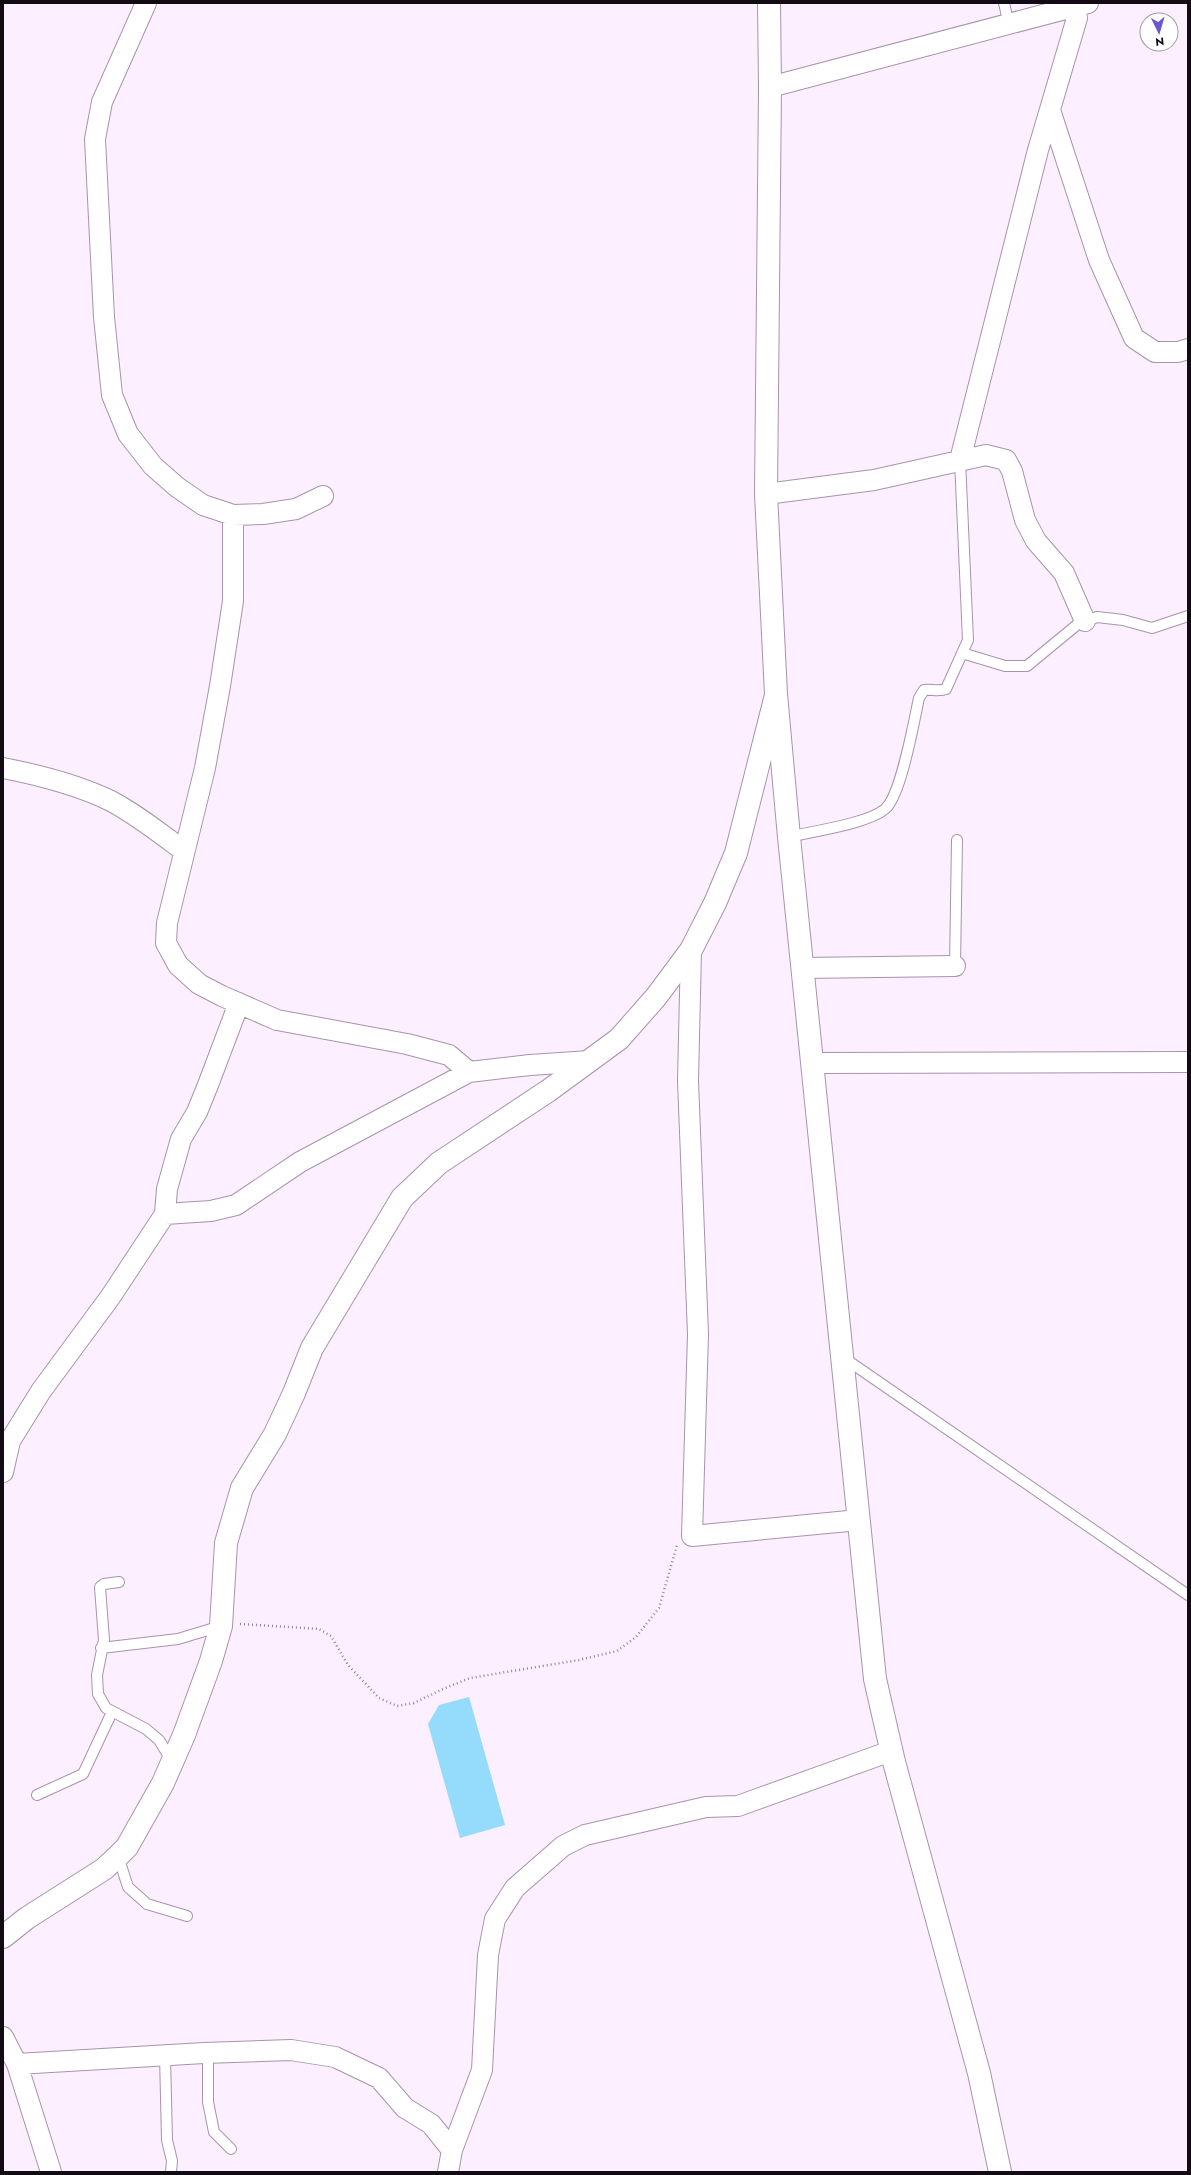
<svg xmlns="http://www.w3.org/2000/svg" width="1191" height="2175" viewBox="0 0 1191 2175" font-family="Jost,sans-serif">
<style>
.water{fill:#95dbfb}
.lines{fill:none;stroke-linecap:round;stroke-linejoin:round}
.service-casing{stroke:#a893ac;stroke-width:12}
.minor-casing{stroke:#a893ac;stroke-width:22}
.tertiary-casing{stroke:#a893ac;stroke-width:24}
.secondary-casing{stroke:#a893ac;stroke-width:24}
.path{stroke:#8f8591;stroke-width:2.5;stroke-dasharray:1 3;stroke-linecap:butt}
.service{stroke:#fff;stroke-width:10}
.minor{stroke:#fff;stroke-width:20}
.tertiary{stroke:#fff;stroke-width:22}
.secondary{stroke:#fff;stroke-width:22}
</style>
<rect width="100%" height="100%" fill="#fcefff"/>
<path class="water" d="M469 1697 505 1825 460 1838 428 1724 439 1705Z"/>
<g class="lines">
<defs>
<path id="service" d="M1004 3 1009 25
M962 653 1005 666H1027L1078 624 1097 617 1123 620 1152 628 1188 616
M789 837C813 831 867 824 885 809 901 796 914 721 919 698L924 690C932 689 939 692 946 689L968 640 960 460
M955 966 957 840
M844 1358 1188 1595
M119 1582 104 1584 100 1587 104 1640 97 1675 98 1694 106 1708 146 1729 159 1740 172 1761
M101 1648 178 1639 221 1626
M37 1795 83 1774 112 1712
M118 1856 128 1887 147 1904 187 1916
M208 2053V2102L214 2132 231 2149
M165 2055 167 2140 172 2161 171 2172"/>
<path id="minor" d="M146 3 102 102 95 139 104 317 112 395 128 434 153 466 177 487 203 505 233 515 263 514 296 509 323 496
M770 87 1088 3
M1050 110 1099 260 1134 338 1155 352H1178L1188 349
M960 460 1038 150 1077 18
M766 494 874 480 986 455 1006 460 1012 471 1025 520 1036 541 1064 573 1085 621
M233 515V601L220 686 205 768 167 923 166 943 178 965 199 984 222 996 277 1020 407 1044 449 1055 469 1072
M3 768C39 775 78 785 111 801 137 815 160 833 184 851
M691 950 688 1081 698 1334 692 1536 859 1520
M803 968 955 966
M813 1063 1188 1062
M165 1214 211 1211 236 1205 300 1162 469 1072 530 1065 590 1061
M3 1472 10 1441 41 1391 111 1296 165 1214 167 1189 181 1139 197 1112 208 1085 239 1003
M3 2037 17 2064 51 2172
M17 2064 204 2053 291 2050 335 2057 379 2078 405 2108 431 2124 452 2150
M448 2172 452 2150 482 2070 488 1955 495 1919 515 1888 563 1846 585 1835 706 1807 738 1806 891 1751"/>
<path id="tertiary" d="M3 1937 27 1918 104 1869 118 1856 127 1847 163 1783 184 1735 211 1661 221 1626 226 1543 242 1488 275 1434 294 1393 312 1348 402 1198 439 1163 548 1091 619 1039 656 997 691 950 715 903 736 853 775 699"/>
<path id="secondary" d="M769 3 770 87 766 494 776 694 789 837 875 1679 894 1762 979 2073 1000 2172"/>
</defs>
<use href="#service" class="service-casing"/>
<use href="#minor" class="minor-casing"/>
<use href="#tertiary" class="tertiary-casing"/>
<use href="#secondary" class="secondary-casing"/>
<path class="path" d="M240 1624 319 1629 331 1636 348 1665 379 1698 397 1706 414 1703 443 1689 470 1678 579 1660 617 1651 636 1637 659 1608 677 1545"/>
<use href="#service" class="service"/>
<use href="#minor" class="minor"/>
<use href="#tertiary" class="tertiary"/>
<use href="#secondary" class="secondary"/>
</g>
<rect width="1191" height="2175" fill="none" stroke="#120b13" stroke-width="8"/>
<g transform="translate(1159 32) rotate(175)"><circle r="19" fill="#ffffff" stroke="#a09da1"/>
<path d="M0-3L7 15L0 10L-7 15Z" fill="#6a58d1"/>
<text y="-6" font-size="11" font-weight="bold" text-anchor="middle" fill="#120b13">N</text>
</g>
</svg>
